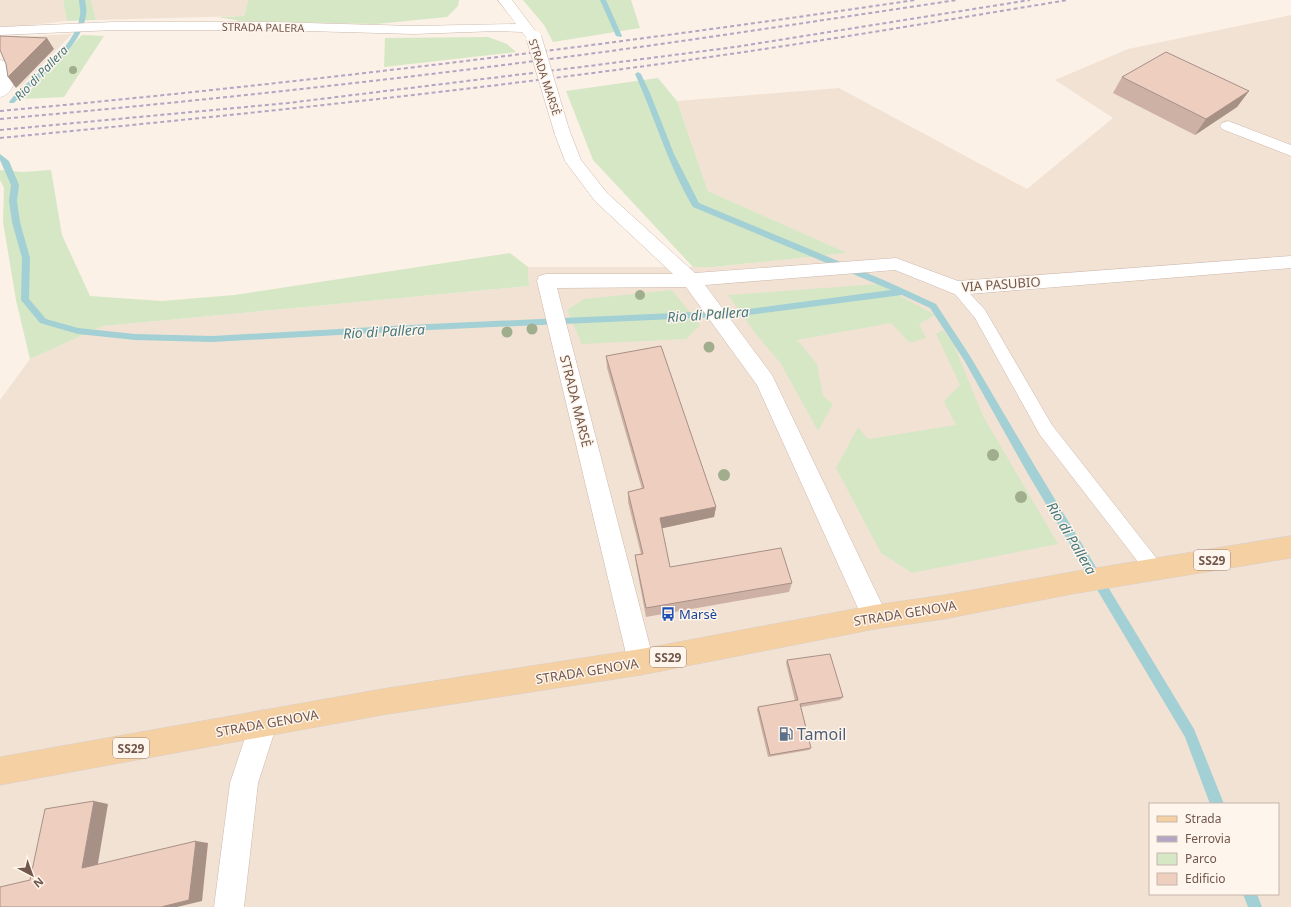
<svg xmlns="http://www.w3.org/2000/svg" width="1291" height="907" viewBox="0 0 1291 907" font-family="'Noto Sans',sans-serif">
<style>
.residential{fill:#f2e2d4;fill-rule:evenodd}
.green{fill:#d6e7c5}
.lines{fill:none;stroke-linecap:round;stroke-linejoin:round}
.stream{fill:#a2d0d4;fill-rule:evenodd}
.lane-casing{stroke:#ccb8ad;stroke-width:1}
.street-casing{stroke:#ccb8ad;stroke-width:1}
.primary-casing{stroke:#d8d0cd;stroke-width:1}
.lane{fill:#fff;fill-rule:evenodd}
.street{fill:#fff;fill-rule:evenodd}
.primary{fill:#f5d0a2;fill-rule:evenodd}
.rail{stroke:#b3a5c4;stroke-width:2;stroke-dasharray:4 3;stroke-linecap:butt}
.street-bridge-casing{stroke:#ccb8ad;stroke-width:16;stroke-linecap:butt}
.street-bridge{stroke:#fff;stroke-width:15}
.tree{fill:#a1ae8d}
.wall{fill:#cdb1a4}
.shaded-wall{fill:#a79086}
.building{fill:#eecebf;stroke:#a79086}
.labels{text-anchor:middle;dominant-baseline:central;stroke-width:3;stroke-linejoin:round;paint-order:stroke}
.far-street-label{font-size:11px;fill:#72574c;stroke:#fef5ec}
.far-water-label{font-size:12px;font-style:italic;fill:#44787d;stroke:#fef5ec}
.shield{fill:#fef5ec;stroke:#9c867c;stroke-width:1}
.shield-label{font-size:12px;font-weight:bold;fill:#72574c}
.street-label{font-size:13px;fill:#72574c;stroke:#fef5ec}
.transit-label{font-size:13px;fill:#164399;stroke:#fef5ec;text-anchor:start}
.water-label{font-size:14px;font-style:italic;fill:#44787d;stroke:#fef5ec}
.near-service-label{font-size:16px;fill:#4e5e75;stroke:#fef5ec;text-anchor:start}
</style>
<rect width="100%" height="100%" fill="#fbf1e6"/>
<path class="residential" d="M0 0H63L67 21 14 27 0 26Z
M91 0H248L244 16 96 20Z
M1291 15V907H0V400L30 359 103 326 529 286 528 267H713L846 253 708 191 677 101 839 88 1027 189 1113 118 1055 80 1128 49ZM1150 804H1278V894H1150Z
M72 34 20 88 12 85 0 48V38Z"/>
<path class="green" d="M63 0H91L96 20 67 21Z
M248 0H459L458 6 447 17 376 24 241 21 218 17 244 16Z
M523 0H631L640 28 553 42 544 25Z
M82 35 104 36 64 97 22 99Z
M488 37 507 44 516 52 384 67 385 38Z
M658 78 677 101 708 191 847 253 713 267H693L593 160 566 91Z
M0 170 23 172 51 170 62 235 90 296 162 301 234 295 510 253 528 267 529 286 103 326 30 359 16 300 3 222 4 188 0 180Z
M879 284 935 315 919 324 926 338 910 343 891 323 797 340 817 364 823 396 833 404 818 431 781 364 755 333 728 295Z
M672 290 700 325 686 339 582 344 567 310 584 299Z
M943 330 954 345 983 416 1058 544 912 573 881 553 836 468 858 427 868 439 956 425 944 401 960 385 936 334Z"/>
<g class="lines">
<path class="stream" d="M79 0H85C86 5 87 11 86 15 82 49 36 79 14 103H10L9 102C29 76 76 50 80 15 81 11 79 5 79 0Z
M600 0H606L622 36 621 37 616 36Z
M638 72 641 74 650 93 674 154 699 203 886 281 936 304 970 356 1036 468 1194 729 1224 804H1210L1185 737 1028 474 964 360 930 308 902 295 741 316 429 330 212 342 135 340 78 334 40 323 21 300 22 258 12 222 9 201 11 185 0 160V154L9 161 19 185 17 201 20 222 30 258 29 299 46 319 78 328 135 334 212 336 429 324 741 310 891 290 693 207C668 165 655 118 635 74Z
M1243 894H1257L1262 907H1248Z"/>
<defs>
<path id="lane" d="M957 283 962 285 985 310 1052 425 1161 564 1164 570 1161 576 1155 578 1149 576 1040 435 975 318 950 288 952 285Z"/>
<path id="street" d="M498 0H512L539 36 537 39C529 41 527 38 522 32L497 31 414 34 271 30H114L0 35V27L114 22H271L414 26 516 24Z
M0 60 5 61 13 76 14 83C12 90 7 96 0 97Z
M1228 121 1291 145V156L1222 129 1220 126 1222 123Z
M562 127 568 129 570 132 581 160 607 193 695 273 896 258 958 281 1291 256V268L957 295 895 270 705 285 772 375 888 617 884 626 875 629 866 626 757 385 686 287 557 288 654 662 650 671 641 675 632 671 628 662 537 281 539 276 546 274H673L595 201 565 161 554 132 556 129Z
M263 710 273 714 277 724 258 783 244 907H214L230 783 253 714Z"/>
<path id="primary" d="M1291 536V558L1072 594 944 619 875 629 641 675 382 715 0 785V757L382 689 641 649 875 605 944 595 1072 572Z"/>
</defs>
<use href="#lane" class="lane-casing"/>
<use href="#street" class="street-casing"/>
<use href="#primary" class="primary-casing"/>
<use href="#lane" class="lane"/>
<use href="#street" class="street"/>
<use href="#primary" class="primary"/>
<path class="rail" d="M0 111C306 83 611 45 915 0
M0 119C179 103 357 84 535 61 676 43 816 21 957 0
M0 130 288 103 589 66 735 47 1030 0
M0 138C246 114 492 89 737 53 847 37 958 18 1068 0"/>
<defs>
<path id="street-bridge" d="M534 38 562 132"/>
</defs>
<use href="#street-bridge" class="street-bridge-casing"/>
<use href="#street-bridge" class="street-bridge"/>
</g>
<g class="tree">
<circle cx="73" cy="70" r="4"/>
<circle cx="640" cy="295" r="5"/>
<circle cx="532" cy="329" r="5.5"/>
<circle cx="507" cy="332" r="5.5"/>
<circle cx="709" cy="347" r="5.5"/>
<circle cx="993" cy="455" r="6"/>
<circle cx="724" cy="475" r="6"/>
<circle cx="1021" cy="497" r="6"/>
</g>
<path class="wall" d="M1122 77 1249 91 1237 107 1195 135 1113 93Z
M606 356 716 507 714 517 662 528 670 567 792 583 789 592 646 617 636 564 635 555 641 554 628 502V492L642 489 607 368Z
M787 660 843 697 840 700 801 707 811 748 809 750 768 757 757 710 758 707 795 701 786 663Z"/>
<path class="shaded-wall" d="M47 38 54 49 16 88 8 77Z
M1249 91 1237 107 1195 135 1206 119Z
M716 507 714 517 659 529 660 518Z
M94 801 108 804 97 869 82 868Z
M196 841 208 843 202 901 177 907H161Z"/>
<path class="building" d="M0 36 47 38 8 77 6 64 0 50Z
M1166 52 1249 91 1206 119 1122 77Z
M661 346 716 507 660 518 670 567 781 548 792 583 646 608 635 555 643 554 628 492 644 488 606 356Z
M830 654 843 697 800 704 811 748 770 755 758 707 798 700 787 660Z
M94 801 82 868 196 841 189 900 161 907H0V887L30 880 45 809Z"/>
<defs>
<symbol id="bus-bare" viewBox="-9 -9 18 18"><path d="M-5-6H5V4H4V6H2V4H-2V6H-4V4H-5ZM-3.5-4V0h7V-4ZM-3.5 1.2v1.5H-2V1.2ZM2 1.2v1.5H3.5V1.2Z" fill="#1a4fb4" stroke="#fef5ec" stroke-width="2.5" paint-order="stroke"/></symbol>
<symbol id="fuel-bare" viewBox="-9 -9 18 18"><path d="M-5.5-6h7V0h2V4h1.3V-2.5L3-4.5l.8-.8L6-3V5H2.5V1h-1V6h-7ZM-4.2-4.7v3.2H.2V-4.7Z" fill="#5c6f8a" stroke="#fef5ec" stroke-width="2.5" paint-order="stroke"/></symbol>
</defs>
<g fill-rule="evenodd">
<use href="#bus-bare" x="658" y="604" width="20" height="20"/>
<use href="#fuel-bare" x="776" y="724" width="20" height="20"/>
</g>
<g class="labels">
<g class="far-street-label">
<text transform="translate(263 27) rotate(1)">STRADA PALERA</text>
<text transform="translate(545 77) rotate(72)">STRADA MARSÈ</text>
</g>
<g class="far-water-label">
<text transform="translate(41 73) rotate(-46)">Rio di Pallera</text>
</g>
<g class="shield">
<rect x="1194" y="550" width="36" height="20" rx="3"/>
<rect x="650" y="647" width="36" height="20" rx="3"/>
<rect x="113" y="738" width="36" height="20" rx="3"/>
</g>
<g class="shield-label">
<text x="1212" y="560">SS29</text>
<text x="668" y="657">SS29</text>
<text x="131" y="748">SS29</text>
</g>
<g class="street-label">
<text transform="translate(1001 284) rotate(-4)">VIA PASUBIO</text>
<text transform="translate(576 401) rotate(76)">STRADA MARSÈ</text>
<text transform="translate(905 613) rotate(-9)">STRADA GENOVA</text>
<text transform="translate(587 671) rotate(-9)">STRADA GENOVA</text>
<text transform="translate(267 723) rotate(-10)">STRADA GENOVA</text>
</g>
<g class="transit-label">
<text x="679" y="614">Marsè</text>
</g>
<g class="water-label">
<text transform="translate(708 314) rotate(-4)">Rio di Pallera</text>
<text transform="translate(384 331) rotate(-3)">Rio di Pallera</text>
<text transform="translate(1072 538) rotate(59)">Rio di Pallera</text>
</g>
<g class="near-service-label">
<text x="797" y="734">Tamoil</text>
</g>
</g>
<rect x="1149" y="803" width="130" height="92" fill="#fef5ec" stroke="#c6b6ac"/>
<rect x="1157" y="816" width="20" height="6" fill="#f5d0a2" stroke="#c6b6ac"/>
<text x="1185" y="823" font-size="12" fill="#72574c">Strada</text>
<rect x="1157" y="836" width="20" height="6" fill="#b3a5c4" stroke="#c6b6ac"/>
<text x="1185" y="843" font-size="12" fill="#72574c">Ferrovia</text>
<rect x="1157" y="853" width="20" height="12" fill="#d6e7c5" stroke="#c6b6ac"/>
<text x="1185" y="863" font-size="12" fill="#72574c">Parco</text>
<rect x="1157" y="873" width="20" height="12" fill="#eecebf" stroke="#c6b6ac"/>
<text x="1185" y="883" font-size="12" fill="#72574c">Edificio</text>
<g transform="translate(32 875) rotate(139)" stroke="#fef5ec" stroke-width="3" paint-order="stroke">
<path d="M0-3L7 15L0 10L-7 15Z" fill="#72574c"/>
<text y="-6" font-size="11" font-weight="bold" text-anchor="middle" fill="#72574c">N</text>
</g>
</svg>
